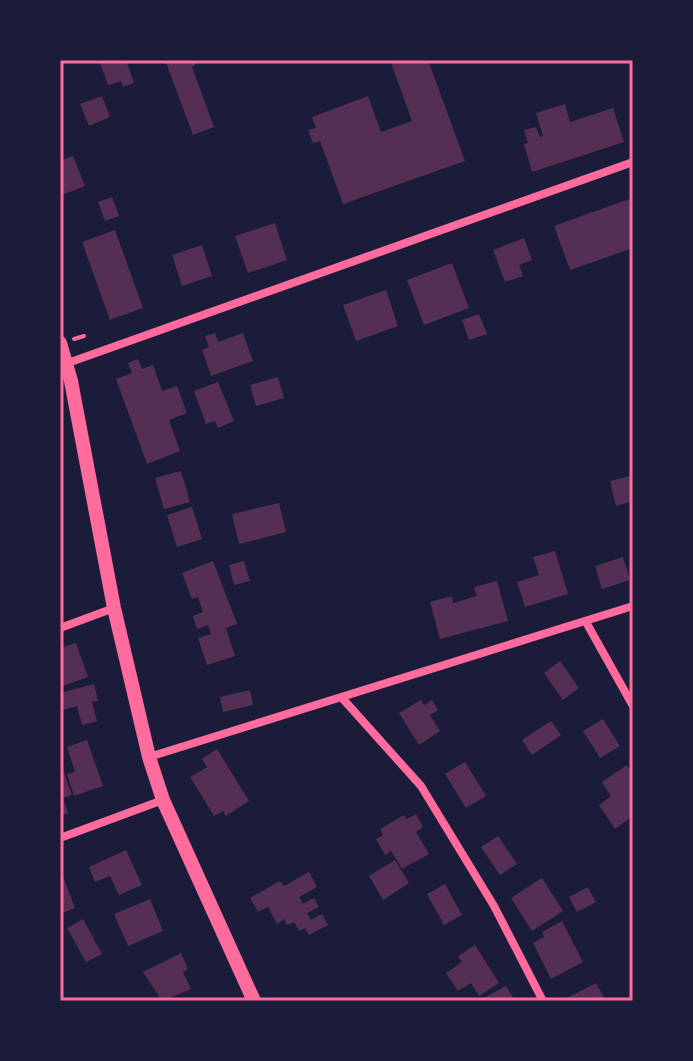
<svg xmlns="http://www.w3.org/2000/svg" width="693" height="1061" viewBox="0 0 693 1061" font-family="Commissioner,sans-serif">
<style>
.building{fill:#542f53}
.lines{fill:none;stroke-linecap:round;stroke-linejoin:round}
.path{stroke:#ff6b9d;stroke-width:4}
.minor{stroke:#ff6b9d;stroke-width:8}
.tertiary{stroke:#ff6b9d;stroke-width:14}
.neatline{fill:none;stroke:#ff6b9d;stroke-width:3}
</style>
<rect width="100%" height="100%" fill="#1b1b3a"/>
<path class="building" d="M99 60H126L134 83 123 87 121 81 108 85Z
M165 60H203L192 67 214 127 193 135Z
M390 60H428L465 161 343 204 320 141 313 143 308 130 316 128 312 117 368 96 381 132 412 121Z
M102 96 110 117 89 126 80 104Z
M565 104 570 122 613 108 624 142 532 172 524 144 528 143 524 130 536 127 540 137 543 136 536 113Z
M73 156 85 186 60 196V161Z
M112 197 119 216 105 221 98 202Z
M629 199 633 209V248L570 270 554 226Z
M275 223 287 260 248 273 235 236Z
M115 230 143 308 110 320 82 242Z
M524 238 532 260 519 265 523 276 505 282 493 250Z
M202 245 212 276 182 286 172 255Z
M452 263 469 308 424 325 407 280Z
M386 290 398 326 356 341 343 305Z
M479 314 487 334 469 340 462 320Z
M215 333 218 342 243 333 253 361 211 376 202 350 209 347 205 336Z
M138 359 142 369 153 365 162 391 177 386 187 413 169 420 180 451 147 464 116 379 132 373 128 363Z
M278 377 284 398 256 406 250 385Z
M218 382 234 421 218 428 215 421 206 424 194 391Z
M181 471 190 502 164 509 155 478Z
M630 476 633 501 616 506 610 481Z
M279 503 286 532 239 544 232 514Z
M192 507 202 539 177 547 167 515Z
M555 551 568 594 525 607 517 582 539 575 533 557Z
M623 557 630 580 602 589 595 566Z
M213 561 237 624 226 628 235 656 207 665 198 638 211 634 208 625 197 629 193 616 203 612 198 597 192 599 182 573Z
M244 561 250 581 234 585 229 565Z
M497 581 508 621 440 639 430 602 452 596 453 603 477 596 474 587Z
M76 643 88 677 60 687V648Z
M560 661 579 688 563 700 544 673Z
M94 684 98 701 92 702 97 721 82 725 77 706 62 710 60 693Z
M250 690 253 705 223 712 220 697Z
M421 700 424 705 432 700 438 710 430 715 440 731 419 745 399 713Z
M603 719 620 746 600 758 583 731Z
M551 721 561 735 532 755 522 740Z
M87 740 103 786 74 796 67 774 75 772 67 747Z
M217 749 249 801 226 816 223 811 214 816 190 777 207 767 202 759Z
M60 761 72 795 63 798 68 813 60 816Z
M465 762 486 796 466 808 445 774Z
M627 765 633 774V816L615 829 599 805 611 796 602 782Z
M416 814 423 827 416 832 429 854 402 869 391 851 385 855 376 839 383 835 380 829 404 815 407 819Z
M498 836 517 864 500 875 481 847Z
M126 850 142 885 119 895 110 876 95 882 89 867Z
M395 860 409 883 383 900 369 876Z
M60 868 75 908 60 914Z
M309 872 317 887 299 897 303 904 314 898 319 907 307 913 311 920 322 914 328 925 309 935 305 928 299 931 294 922 287 925 284 919 277 924 268 907 258 912 250 898 280 881 284 886Z
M542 878 563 911 532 931 511 898Z
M445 884 462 915 444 925 427 894Z
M588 887 596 902 577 912 569 897Z
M150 899 163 931 128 946 114 914Z
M83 919 102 954 86 962 67 928Z
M562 921 583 962 551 979 533 943 544 937 542 932Z
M475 945 499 983 479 996 471 983 458 991 446 973 462 962 458 956Z
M181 953 188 969 183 972 191 989 162 1001 143 972Z
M596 983 606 1001H568L567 998Z
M506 986 515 1001H478Z"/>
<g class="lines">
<path class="path" d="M74 339 84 336"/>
<path class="minor" d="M65 364 633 162
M586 622 633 706
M60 628 114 608
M343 699 421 786 494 906 543 1001
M149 757 633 606
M60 838 163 800"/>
<path class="tertiary" d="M60 343 71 381 114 608 149 757 163 800 254 1001"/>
</g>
<rect width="693" height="1061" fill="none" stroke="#1b1b3a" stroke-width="124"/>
<rect x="62" y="62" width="569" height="937" class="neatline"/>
</svg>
